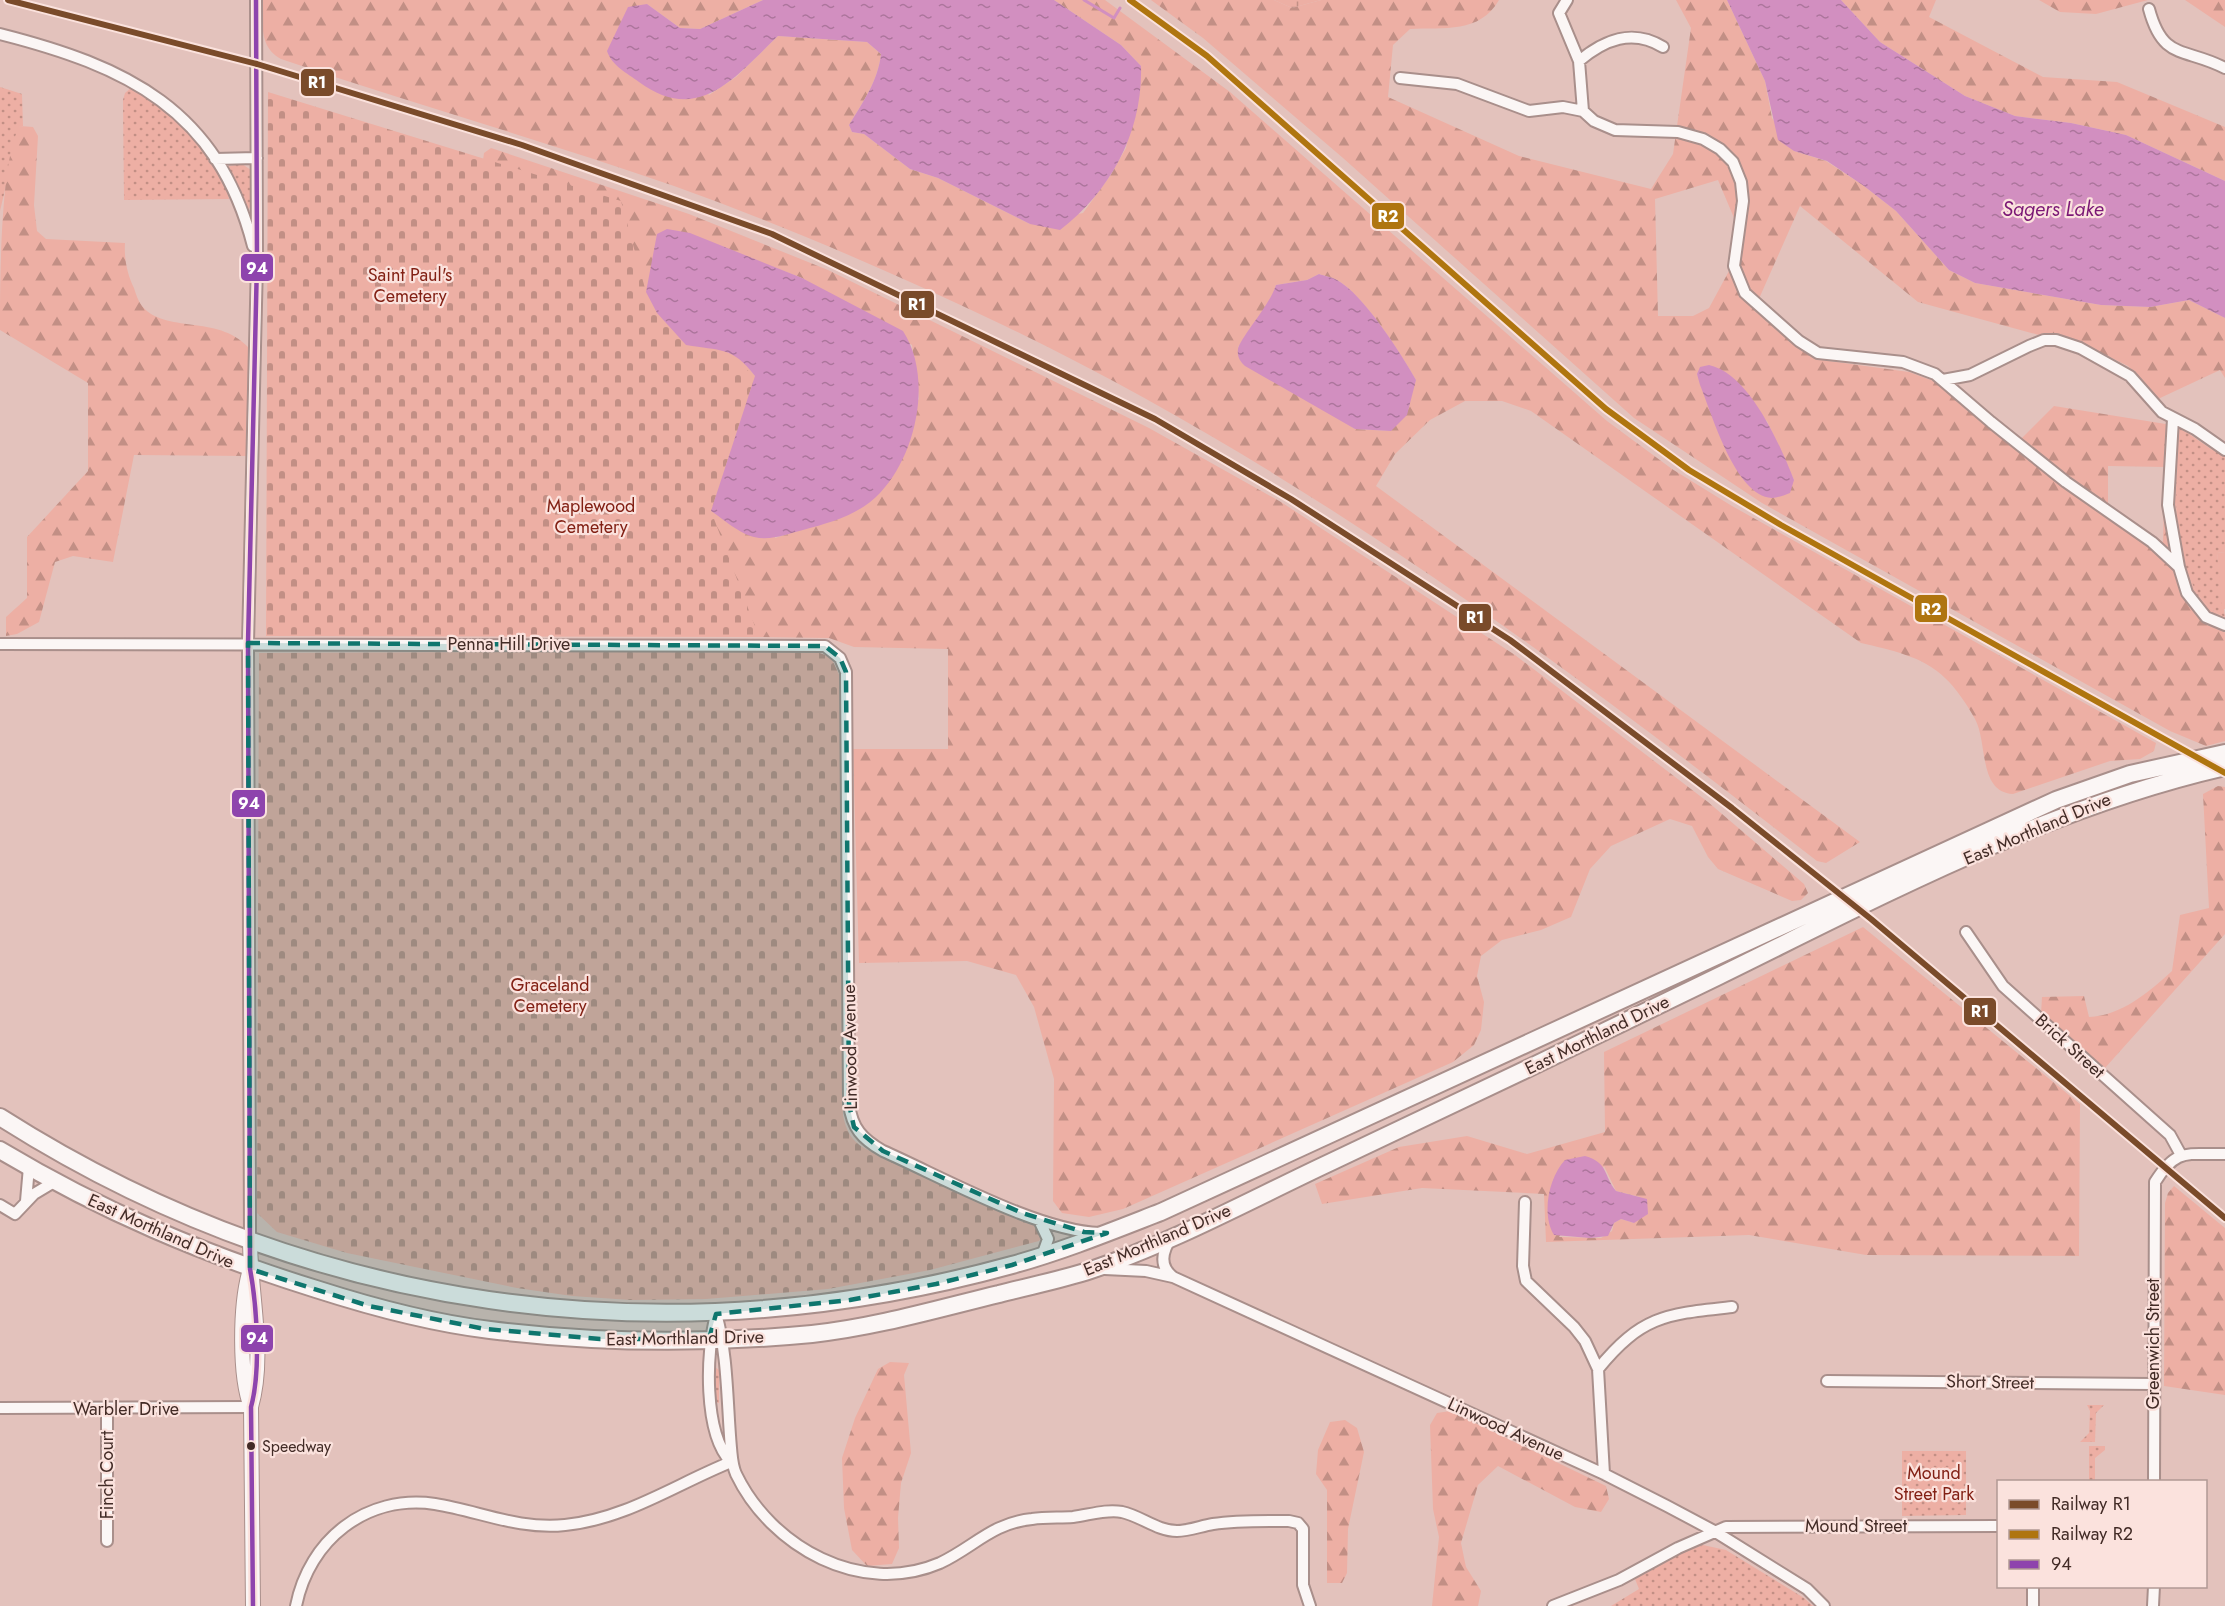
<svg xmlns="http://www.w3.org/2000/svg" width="2225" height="1606" viewBox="0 0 2225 1606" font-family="Jost,sans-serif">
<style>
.green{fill:url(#green-dots)}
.forest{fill:url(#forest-firs);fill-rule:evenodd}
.wetland{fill:url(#wetland-marsh)}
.cemetery{fill:url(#cemetery-stones)}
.pitch{fill:#edafa4}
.water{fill:url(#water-ripples)}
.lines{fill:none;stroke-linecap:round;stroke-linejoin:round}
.stream{stroke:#d28fc0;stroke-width:3}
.minor-casing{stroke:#a98f8b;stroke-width:14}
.major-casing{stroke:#a98f8b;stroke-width:16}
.highway-casing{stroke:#a98f8b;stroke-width:20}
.minor{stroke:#fbf6f5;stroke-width:10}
.major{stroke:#fbf6f5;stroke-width:14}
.highway{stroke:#fbf6f5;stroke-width:16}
.bus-1-casing{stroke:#fbe2dd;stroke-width:9}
.bus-1{stroke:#8e44ad;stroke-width:4.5}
.rail-1-casing{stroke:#fbe2dd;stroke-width:10}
.rail-2-casing{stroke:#fbe2dd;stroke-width:10}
.rail-1{stroke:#7a4b2a;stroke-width:6}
.rail-2{stroke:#af750f;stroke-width:6}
.marked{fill:#0f766e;fill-opacity:0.2;stroke:#0f766e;stroke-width:4.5;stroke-dasharray:12 8;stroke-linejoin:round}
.bus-dot{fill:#422b26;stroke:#fbe2dd;stroke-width:2}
.labels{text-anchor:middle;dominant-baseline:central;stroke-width:4.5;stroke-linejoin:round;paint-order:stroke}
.bus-label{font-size:16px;fill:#422b26;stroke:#fbe2dd;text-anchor:start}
.park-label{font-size:18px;fill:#822014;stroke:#fbe2dd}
.street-label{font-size:18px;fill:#422b26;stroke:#fbe2dd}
.water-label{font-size:20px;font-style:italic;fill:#7b1775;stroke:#fbe2dd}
.line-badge{stroke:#fbe2dd;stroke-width:2}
.badge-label{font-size:16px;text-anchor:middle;font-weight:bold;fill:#fff}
</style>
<defs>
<pattern id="green-dots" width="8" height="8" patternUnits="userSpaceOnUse" patternTransform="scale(1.5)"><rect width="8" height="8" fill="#edafa4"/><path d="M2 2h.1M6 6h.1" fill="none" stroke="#c28f85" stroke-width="1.8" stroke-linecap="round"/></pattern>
<pattern id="forest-firs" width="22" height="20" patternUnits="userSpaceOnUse" patternTransform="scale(1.5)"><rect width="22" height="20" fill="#edafa4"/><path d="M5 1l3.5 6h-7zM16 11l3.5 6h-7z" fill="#c28f85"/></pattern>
<pattern id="wetland-marsh" width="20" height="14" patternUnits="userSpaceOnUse" patternTransform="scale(1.5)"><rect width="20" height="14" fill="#edafa4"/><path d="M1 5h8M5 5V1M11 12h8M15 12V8" fill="none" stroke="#c28f85"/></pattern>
<pattern id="cemetery-stones" width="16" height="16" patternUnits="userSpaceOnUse" patternTransform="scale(1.5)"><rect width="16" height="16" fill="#edafa4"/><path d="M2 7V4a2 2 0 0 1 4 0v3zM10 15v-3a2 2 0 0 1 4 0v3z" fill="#c28f85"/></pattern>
<pattern id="water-ripples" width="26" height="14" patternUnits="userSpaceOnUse" patternTransform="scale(1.5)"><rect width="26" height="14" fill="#d28fc0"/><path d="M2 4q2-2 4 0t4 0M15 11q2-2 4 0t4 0" fill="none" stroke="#ac759c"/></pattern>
</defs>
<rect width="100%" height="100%" fill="#e3c2bc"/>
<path class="green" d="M0 87 22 94 23 126H20L0 211Z
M132 87C176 111 205 148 228 192L229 199 124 200 123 100 125 93Z
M242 164 251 170 252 203 248 210 229 170V166Z
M2178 426 2211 449 2225 455V552L2217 553 2225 617C2166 593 2175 476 2178 426Z
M715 1367 719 1370V1403L715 1402Z
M2087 1405H2104L2096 1413 2095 1442H2080L2089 1433 2090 1411Z
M2089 1446H2105V1450L2095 1458V1481H2089Z
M1902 1451H1966V1515L1902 1516Z
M1703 1545 1726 1550 1804 1598 1813 1606H1611L1639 1589 1635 1579 1689 1549Z"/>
<path class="forest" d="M263 0H763L700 29 680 28 647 4 709 95 736 77 778 36 867 42 881 54C878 81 863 102 849 125L852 132 864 134 910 169 938 178 1030 224 1083 213 1110 176 1126 148 1141 66 1121 45 1054 0H1105L1230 92 1607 421 1672 469 1732 506 2156 743 2154 751 2140 759 2110 761 2013 794C1978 792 1988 743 1975 719 1968 706 1956 688 1945 678 1923 656 1890 650 1861 643L1531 411 1502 401H1465L1430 420 1395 454 1376 486 1860 842 1826 863 1817 861C1562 662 1298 467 1005 326 898 275 786 226 674 186 544 141 411 103 281 59 258 46 263 23 263 0ZM1319 274C1324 276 1332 277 1337 280 1363 294 1401 354 1416 380L1391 431 1355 429 1238 347 1272 298 1276 285 1307 280Z
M1151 0H1274L1292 8 1321 0H1499C1479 34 1445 27 1410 29L1393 45 1388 97 1519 156 1651 189 1673 154 1691 28 1676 0H1727L1765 81 1772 118 1794 151 1826 161 1864 186 1896 211 1949 270 1975 283 2101 305 2150 307 2189 300 2225 318V378L2220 370 2158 399 2128 366 2083 344 2039 335 1918 302 1800 206 1754 310 1810 356 1829 361 1909 372 1939 383 2014 446 2054 406 2178 426C2175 476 2166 593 2225 617V741L2206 746 2170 731 1762 503 1634 418 1343 158 1203 38ZM1718 180 1737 225 1729 271 1709 308 1693 316H1658L1655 199ZM1697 374 1767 421 1794 480 1727 452ZM2108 466 2165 467 2163 542 2108 504Z
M1841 0H1936L1929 17 2043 77 2117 82 2225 127V181L2126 135 2071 123 2015 116 1965 96 1880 42Z
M2039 0H2148L2096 14 2060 12Z
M2185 0H2225V27Z
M20 126 33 127 38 136 34 205 37 231 46 239 125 243C124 258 127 274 134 288 136 294 138 301 142 306 165 334 217 314 248 347V456L134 455 113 562 73 556 55 562 39 622 17 634 6 636V617L27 598V537L88 471V383L0 330C0 286 0 157 20 126Z
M491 148 689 214 828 270 1149 428 1281 502 1515 655 1708 802 1804 884 1808 893 1801 900 1792 901 1718 869 1708 857 1692 826 1670 819 1611 846 1590 869 1571 917 1541 930 1502 940 1481 956 1477 976 1484 1002 1481 1030 1474 1045 1453 1062 1123 1209 1089 1217 1062 1213 1053 1201 1054 1079 1034 1007 1016 975 967 961 859 963 853 749H948V649L854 647 829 638 759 637 742 624 481 174 484 153ZM721 247 802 278 912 345 919 399 800 530 775 538 755 376 741 358 724 348Z
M2218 786 2225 787V934L2105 1068 2041 1014 2042 997 2084 996 2089 1017C2121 1016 2149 992 2172 971L2180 915 2209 908 2203 794Z
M1863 927 2080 1104 2079 1256 1866 1255 1749 1235 1546 1242 1544 1194 1422 1188 1322 1204 1315 1184 1399 1147 1467 1136 1527 1154 1605 1132 1604 1052ZM1604 1166 1616 1191 1640 1197 1634 1223 1621 1219 1614 1223 1612 1231 1601 1238 1559 1237Z
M2174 1186 2225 1228V1395L2164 1386 2165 1203 2168 1193Z
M890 1362 909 1363 904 1375 911 1453 901 1483 898 1518 899 1548 892 1564 867 1566 852 1550 844 1508 842 1458 855 1418 878 1369Z
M1450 1411 1606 1486 1609 1499 1601 1512 1575 1507 1498 1466 1478 1485 1461 1543 1466 1567 1481 1591 1478 1606H1432L1439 1537 1433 1509 1430 1425 1437 1413Z
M1345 1420 1357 1428 1364 1452 1348 1529 1347 1573 1342 1583H1327V1490L1316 1474 1318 1450 1330 1422Z"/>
<path class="wetland" d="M1274 0H1321L1292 8Z"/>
<path class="cemetery" d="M268 92 621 201 646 292 755 376 711 511 759 637 266 636Z
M814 651 831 657 841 679 843 1115C846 1131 851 1140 864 1148L1038 1226 1042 1236 1039 1241 930 1270 828 1289 706 1299 631 1300 572 1296 517 1288 347 1253 277 1232 257 1213 259 653Z"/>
<path class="pitch" d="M2225 552V609H2222L2217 553Z
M1930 1467H1951V1507H1930Z"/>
<path class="water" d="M763 0H1054L1121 45 1141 66C1143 131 1111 191 1060 230L1030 224 938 178 910 169 864 134 852 132 849 125C863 102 878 81 881 54L867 42 778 36C736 76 699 126 639 82 627 73 612 66 607 51L628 7 647 4 680 28 700 29Z
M1727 0H1841L1880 42 1965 96 2015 116 2071 123 2126 135 2225 181V318L2189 300 2150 307 2101 305 1975 283 1949 270 1896 211 1864 186 1827 161 1794 151 1778 140 1765 81Z
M667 229 690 233 802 278 903 331C933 377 917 454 880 493 859 515 832 522 803 530 787 534 771 541 754 537 740 534 723 519 711 511L755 376C732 346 720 351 686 345L657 313 646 292 657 234Z
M1319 274C1324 276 1332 277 1337 280 1363 294 1401 353 1416 380L1407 415 1391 431 1355 429 1245 366C1240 361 1237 357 1238 349 1240 338 1270 305 1276 285L1307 280Z
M1709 365C1750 374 1780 445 1794 480L1790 493C1785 495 1777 498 1772 498 1735 496 1712 414 1700 385L1697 374 1700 367Z
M1585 1156C1609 1163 1603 1175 1616 1191L1647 1199 1648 1214 1634 1223 1621 1219 1614 1223 1608 1236 1590 1238 1554 1235C1541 1214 1549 1177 1565 1160Z"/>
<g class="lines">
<path class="stream" d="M1084 0 1114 18 1120 8"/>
<defs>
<path id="minor" d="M1567 0 1559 13 1579 61 1583 111
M2149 9C2163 61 2184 47 2225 68
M0 34C126 66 218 109 253 246
M1579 61C1604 40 1632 28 1663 47
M1400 78 1457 84 1529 111 1563 107 1583 111 1594 121 1615 130 1678 132 1703 139 1720 149 1733 162 1741 182 1743 201 1734 266 1745 293 1799 341 1818 353 1903 362 1935 374 1991 422 2066 482 2152 542 2179 567
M215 159 257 158
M1943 380 1970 375 2029 346 2044 340H2056L2080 348 2130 376 2162 412 2195 429 2225 450
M2173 419 2168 505 2179 567 2187 593 2206 617 2225 625
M0 644 825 646 840 658 846 672 849 1104C852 1128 862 1139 883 1151 942 1177 1038 1231 1100 1233
M1966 932 2003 986 2170 1135 2181 1155
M26 1201 29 1167
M1525 1202 1523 1266 1526 1281 1574 1327 1585 1341 1598 1369 1604 1474
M0 1205 15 1214 34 1194 54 1182
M1039 1220 1048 1239 1042 1256
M1171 1238C1162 1252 1159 1266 1173 1277
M250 1240 248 643 257 262 256 0
M1105 1269 1146 1271 1173 1277 1604 1474 1667 1506 1714 1531 1807 1589 1824 1606
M716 1314C728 1354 727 1405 731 1448 732 1458 732 1465 736 1474 771 1547 861 1597 940 1563 974 1547 992 1523 1032 1519 1046 1517 1060 1518 1073 1517 1089 1515 1106 1509 1122 1512 1141 1516 1157 1531 1177 1531 1189 1531 1201 1526 1213 1524 1238 1520 1264 1521 1289 1521L1298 1523 1303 1529V1585L1310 1606
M716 1315C706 1351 703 1433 731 1462
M1598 1369C1642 1315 1667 1314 1732 1307
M1827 1381 2153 1384
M0 1408 251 1407
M107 1409V1541
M2154 1482 2155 1182C2177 1147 2187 1155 2225 1154
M296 1606C309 1540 366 1494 435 1504 479 1511 519 1530 565 1525 626 1519 676 1484 731 1462
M1553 1606 1619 1580 1678 1548 1726 1527 1998 1526
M2033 1606V1586
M2153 1606 2154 1586"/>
<path id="major" d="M250 1240C250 1294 266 1355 251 1407L253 1606
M249 1273C240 1307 239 1376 251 1407"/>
<path id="highway" d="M0 1117C306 1312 663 1361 1012 1265 1063 1251 1112 1231 1161 1212L2056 800 2130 774 2225 753
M0 1150C102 1211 203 1254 316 1289 372 1307 431 1323 490 1330 596 1343 706 1344 812 1334 876 1327 937 1309 999 1294 1029 1286 1061 1280 1091 1270 1174 1242 1252 1199 1331 1162 1461 1101 1590 1039 1719 976 1882 896 2046 808 2225 767"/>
</defs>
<use href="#minor" class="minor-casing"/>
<use href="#major" class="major-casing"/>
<use href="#highway" class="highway-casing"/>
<use href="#minor" class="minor"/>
<use href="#major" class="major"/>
<use href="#highway" class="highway"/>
<defs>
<path id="bus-1" d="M253 1606 251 1407C261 1371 257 1306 250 1269L248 643 257 262 256 0"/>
</defs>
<use href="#bus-1" class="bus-1-casing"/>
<use href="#bus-1" class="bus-1"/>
<defs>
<path id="rail-1" d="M8 0 257 64 522 145 772 234 1155 419 1291 499 1510 640 1732 808 1871 919 2225 1218"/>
<path id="rail-2" d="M1130 0 1207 56 1606 409 1689 470 1781 525 2225 773"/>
</defs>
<use href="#rail-1" class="rail-1-casing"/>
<use href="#rail-2" class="rail-2-casing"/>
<use href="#rail-1" class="rail-1"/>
<use href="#rail-2" class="rail-2"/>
</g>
<path class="marked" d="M248 643 825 646 840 658 846 672 849 1104 854 1127 883 1151 1022 1213 1084 1232 1107 1233 1012 1265 936 1284 850 1300 716 1314 709 1339H600L485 1329 369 1306 250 1269Z"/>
<circle class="bus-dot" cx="251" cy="1446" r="5"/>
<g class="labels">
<g class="bus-label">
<text x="262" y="1446">Speedway</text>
</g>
<g class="park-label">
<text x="410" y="275">Saint Paul's<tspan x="410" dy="21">Cemetery</tspan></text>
<text x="591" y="506">Maplewood<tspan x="591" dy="21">Cemetery</tspan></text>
<text x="550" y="985">Graceland<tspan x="550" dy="21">Cemetery</tspan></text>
<text x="1934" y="1473">Mound<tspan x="1934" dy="21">Street Park</tspan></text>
</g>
<g class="street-label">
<text x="509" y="644">Penna Hill Drive</text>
<text transform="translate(2037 829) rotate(-23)">East Morthland Drive</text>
<text transform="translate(1597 1035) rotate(-26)">East Morthland Drive</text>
<text transform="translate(2070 1046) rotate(42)">Brick Street</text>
<text transform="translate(850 1047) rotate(-91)">Linwood Avenue</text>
<text transform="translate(161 1231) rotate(24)">East Morthland Drive</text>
<text transform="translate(1157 1240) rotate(-23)">East Morthland Drive</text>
<text transform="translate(685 1338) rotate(-1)">East Morthland Drive</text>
<text transform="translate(2153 1344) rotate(-90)">Greenwich Street</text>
<text transform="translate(1990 1382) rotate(1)">Short Street</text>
<text x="126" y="1409">Warbler Drive</text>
<text transform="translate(1506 1429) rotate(25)">Linwood Avenue</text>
<text transform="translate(107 1475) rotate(-90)">Finch Court</text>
<text x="1856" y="1526">Mound Street</text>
</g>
<g class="water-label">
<text x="2053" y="209">Sagers Lake</text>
</g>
</g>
<g class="line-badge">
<rect x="300" y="68" width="35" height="29" rx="6" fill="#7a4b2a"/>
<rect x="1371" y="202" width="34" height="28" rx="6" fill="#af750f"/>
<rect x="240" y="253" width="34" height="29" rx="6" fill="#8e44ad"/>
<rect x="900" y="290" width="35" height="29" rx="6" fill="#7a4b2a"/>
<rect x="1914" y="594" width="34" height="29" rx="6" fill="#af750f"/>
<rect x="1458" y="603" width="34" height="29" rx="6" fill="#7a4b2a"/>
<rect x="231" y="789" width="35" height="29" rx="6" fill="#8e44ad"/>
<rect x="1963" y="997" width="34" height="29" rx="6" fill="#7a4b2a"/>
<rect x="240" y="1324" width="34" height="29" rx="6" fill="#8e44ad"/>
</g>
<g class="badge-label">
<text x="317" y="88">R1</text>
<text x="1388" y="222">R2</text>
<text x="257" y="274">94</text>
<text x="917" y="310">R1</text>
<text x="1931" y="615">R2</text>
<text x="1475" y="623">R1</text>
<text x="249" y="809">94</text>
<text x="1980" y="1017">R1</text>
<text x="257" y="1344">94</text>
</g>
<rect x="1997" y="1480" width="210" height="108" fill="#fbe2dd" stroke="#b19994" stroke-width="1.5"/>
<rect x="2009" y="1500" width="30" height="9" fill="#7a4b2a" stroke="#b19994" stroke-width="1.5"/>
<text x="2051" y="1510" font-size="18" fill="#422b26">Railway R1</text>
<rect x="2009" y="1530" width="30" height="9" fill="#af750f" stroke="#b19994" stroke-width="1.5"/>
<text x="2051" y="1540" font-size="18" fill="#422b26">Railway R2</text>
<rect x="2009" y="1560" width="30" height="9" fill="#8e44ad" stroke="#b19994" stroke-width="1.5"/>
<text x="2051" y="1570" font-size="18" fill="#422b26">94</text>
</svg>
